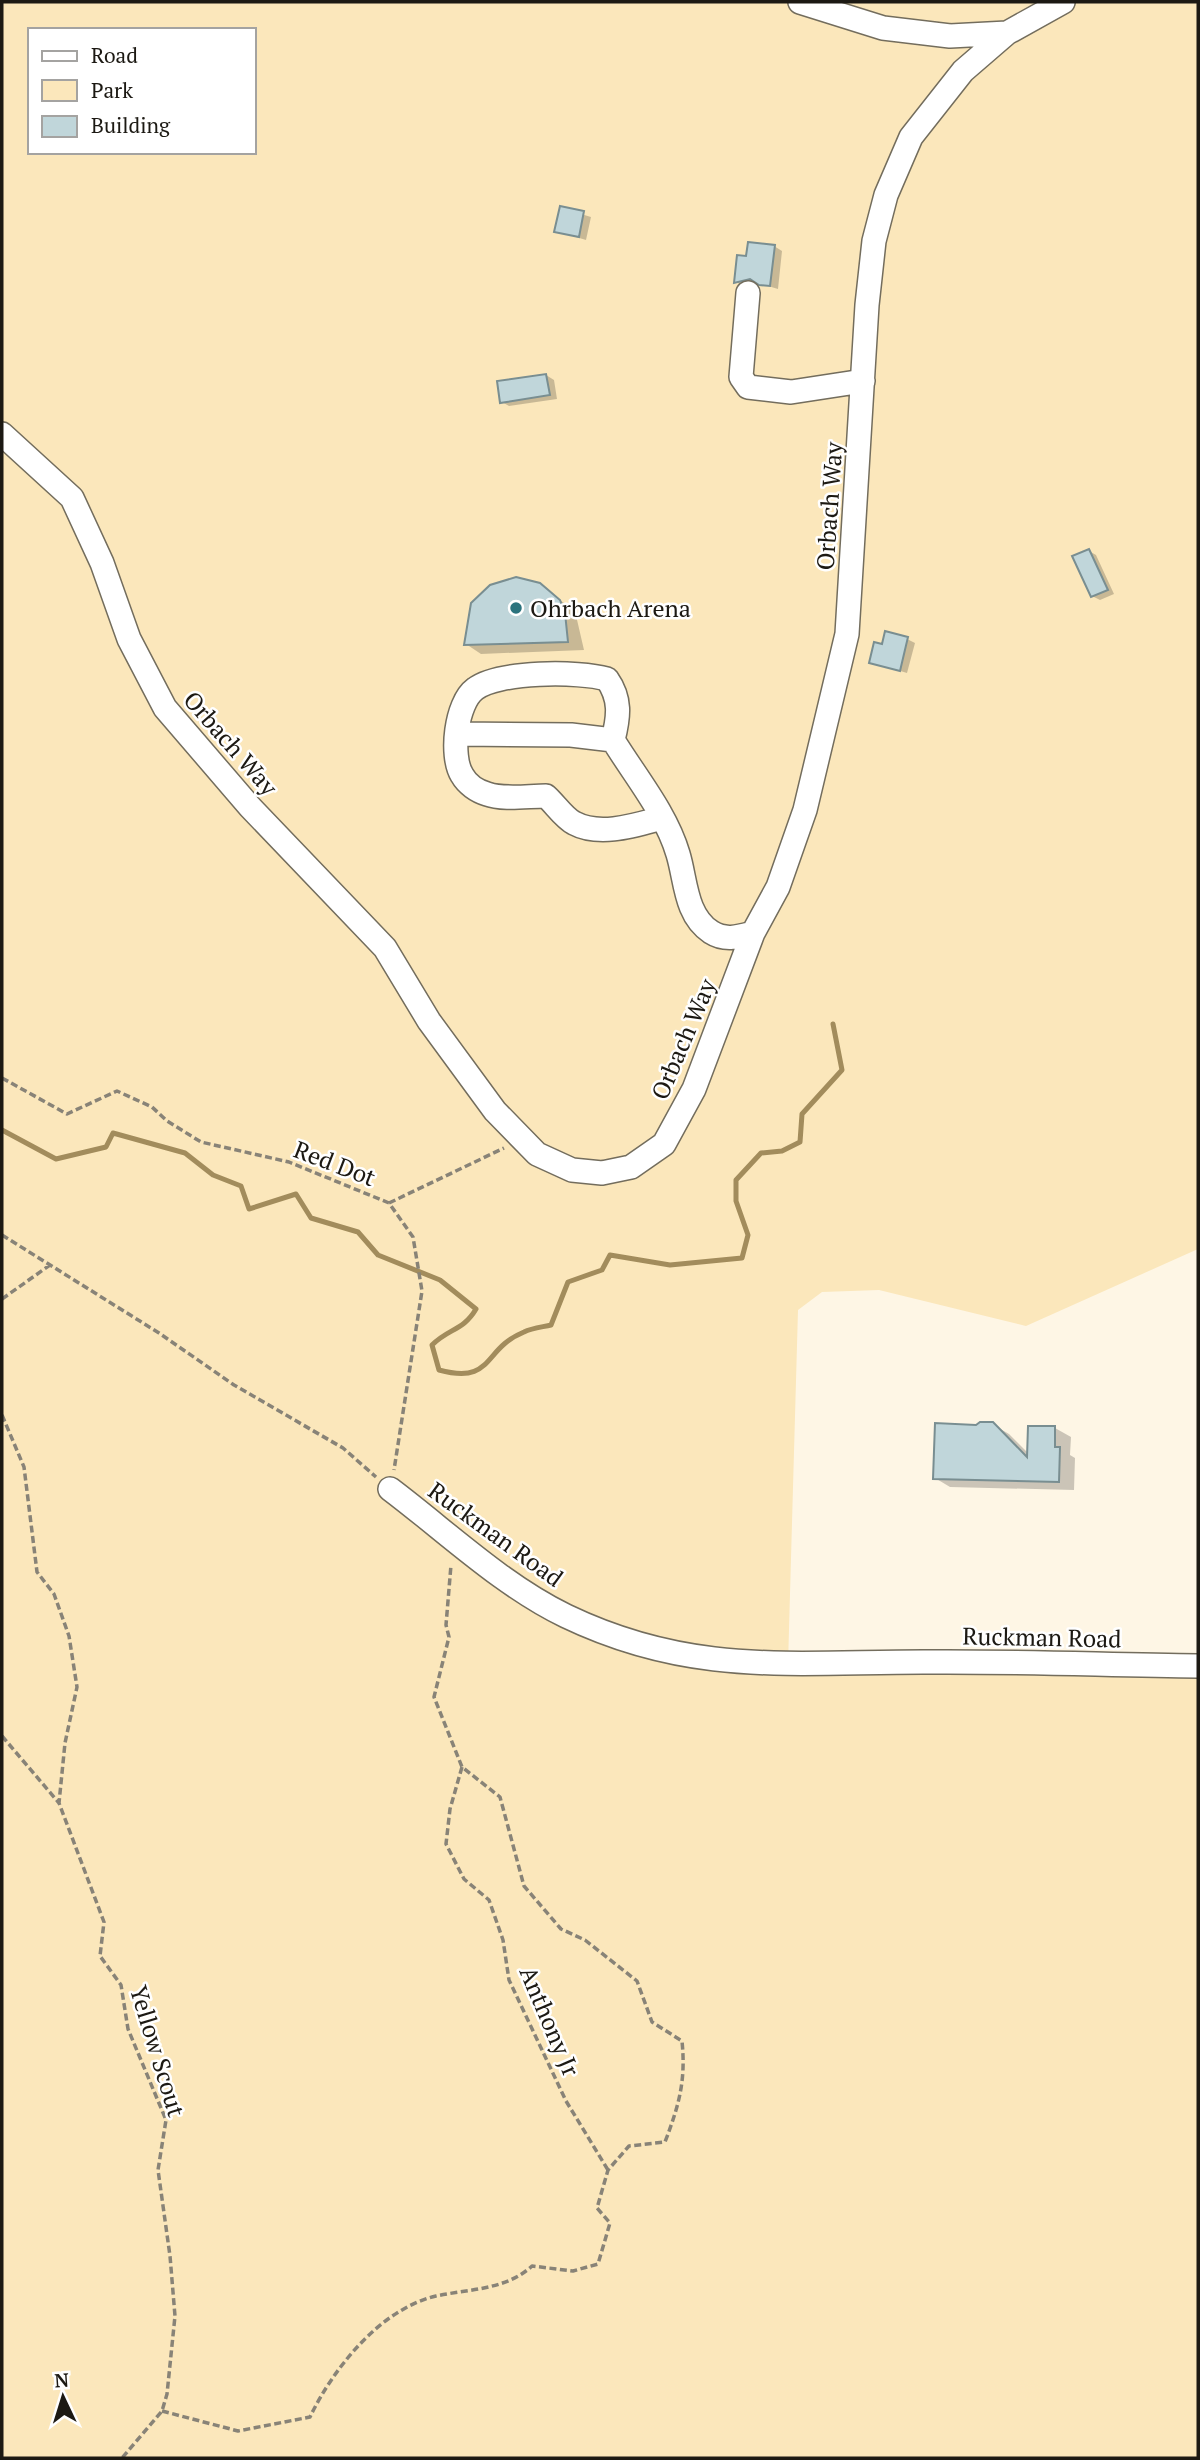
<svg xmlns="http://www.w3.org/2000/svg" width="1200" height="2460" viewBox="0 0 1200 2460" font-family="'PT Serif',serif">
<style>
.green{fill:#fbe7bb;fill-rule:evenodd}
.shadow{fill:#0003}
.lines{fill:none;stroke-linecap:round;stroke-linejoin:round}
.stream{stroke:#a28c5c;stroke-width:5}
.building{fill:#c0d6da;stroke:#798e91;stroke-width:2}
.minor-casing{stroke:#736d5d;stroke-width:26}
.path{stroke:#888377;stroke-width:3.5;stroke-dasharray:7 3.5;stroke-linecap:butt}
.minor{stroke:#fff;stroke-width:23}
.poi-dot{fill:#2b737d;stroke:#fff;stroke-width:2.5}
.labels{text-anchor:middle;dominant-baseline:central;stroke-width:5;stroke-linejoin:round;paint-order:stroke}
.street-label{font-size:24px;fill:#1c1913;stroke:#fff}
.poi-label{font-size:24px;fill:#1c1913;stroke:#fff;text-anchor:start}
</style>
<rect width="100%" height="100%" fill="#fef6e5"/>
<path class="green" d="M2 2H1198V1249L1026 1326 879 1290 822 1292 798 1310 788 1665 1198 1666V2458H2ZM30 30H254V152H30Z"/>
<path class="shadow" d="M561 208 591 217 586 240 556 231Z
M774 246 782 251 778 289 758 283 743 286 736 282 748 258Z
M546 375 554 380 557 399 509 406 502 402Z
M1089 551 1096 555 1114 594 1100 600 1092 596Z
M539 585 575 611 584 650 481 654 466 644Z
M907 639 915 643 907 673 871 662Z
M992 1424 1009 1434 1029 1454 1055 1428 1071 1437 1070 1455 1075 1458 1074 1490 950 1487 935 1478 936 1425Z"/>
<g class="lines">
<path class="stream" d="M2 1130 56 1159 106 1147 113 1133 185 1153 213 1175 241 1186 249 1209 296 1194 311 1218 358 1232 378 1255 440 1280 476 1309C463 1331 449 1328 432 1345L439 1370C494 1385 482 1349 524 1332 532 1328 543 1327 551 1325L568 1282 602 1270 610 1255 670 1265 742 1258 748 1235 736 1201V1180L761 1153 782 1151 800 1142 802 1114 842 1070 833 1024"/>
</g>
<path class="building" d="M560 206 584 211 579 237 554 232Z
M748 242 775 245 770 286 759 285 750 279 734 283 737 255 746 256Z
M546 374 550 395 500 403 497 381Z
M1089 549 1108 590 1091 597 1072 556Z
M516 577 540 583 560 600 565 613 568 642 464 645 471 603 490 585Z
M885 631 908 637 900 671 869 663 874 642 882 644Z
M980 1422H993L1027 1457 1028 1426H1055V1447H1060L1059 1482 933 1479 935 1423 976 1425Z"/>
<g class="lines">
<defs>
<path id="minor" d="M800 2 883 28 950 36 1007 33
M748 293 741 377 748 387 791 392 863 381
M2 434 72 498 102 563 129 639 165 708 250 807 385 948 429 1021 495 1111 537 1154 572 1170 602 1173 631 1167 664 1144 694 1089 753 933 778 887 805 810 847 634 867 305 874 241 886 195 911 137 963 71 1007 33 1063 2
M457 734 571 735 613 740
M662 818C636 825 600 837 574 823 564 818 555 804 546 796 528 796 503 800 487 794 477 791 467 784 462 775 450 756 456 703 475 689 498 671 579 671 607 679 621 699 619 716 613 740 635 776 666 813 678 854 686 880 685 915 711 932 725 941 738 937 753 933
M390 1489C447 1532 502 1585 566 1616 691 1676 791 1662 923 1662 1015 1661 1107 1665 1198 1666"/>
</defs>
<use href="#minor" class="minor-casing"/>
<path class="path" d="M2 1078 67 1114 117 1091 152 1107 167 1121 201 1142 289 1162 389 1203 413 1237 422 1291 394 1470
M389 1203 504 1148
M2 1235 159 1333 234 1385 343 1448 376 1477
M2 1299 50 1265
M2 1415 24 1467 37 1572 54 1594 69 1636 77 1687 65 1743 59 1803 104 1922 100 1956 121 1985 128 2029 166 2120 158 2170 170 2256 175 2316 167 2394 162 2411 122 2458
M2 1736 59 1803
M462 1767 450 1809 446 1844 464 1879 489 1900 503 1940 509 1980 566 2101 608 2170
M162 2411 238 2431 310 2417C333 2369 380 2309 436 2296 469 2289 506 2290 532 2266L573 2271 598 2264 610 2223 597 2208 608 2170 629 2146 665 2142C679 2105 686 2081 682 2041L652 2022 637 1981 585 1940 561 1929 524 1886 500 1797 462 1767 434 1697 449 1637 446 1625 451 1565"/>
<use href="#minor" class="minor"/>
</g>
<circle class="poi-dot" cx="516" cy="608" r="7"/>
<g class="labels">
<g class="street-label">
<text transform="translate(829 506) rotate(-86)">Orbach Way</text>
<text transform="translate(231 743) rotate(49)">Orbach Way</text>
<text transform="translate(683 1039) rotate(-67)">Orbach Way</text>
<text transform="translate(335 1163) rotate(21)">Red Dot</text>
<text transform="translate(496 1534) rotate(36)">Ruckman Road</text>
<text transform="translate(1042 1637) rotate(1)">Ruckman Road</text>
<text transform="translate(550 2021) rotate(67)">Anthony Jr</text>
<text transform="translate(158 2051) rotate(73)">Yellow Scout</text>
</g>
<g class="poi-label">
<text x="530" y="608">Ohrbach Arena</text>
</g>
</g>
<rect width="1200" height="2460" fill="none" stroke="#1c1913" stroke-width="7"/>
<rect x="28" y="28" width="228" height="126" fill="#ffffff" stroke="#a4a3a1" stroke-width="2"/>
<rect x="42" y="51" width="35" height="10" fill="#ffffff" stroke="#a4a3a1" stroke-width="2"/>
<text x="91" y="63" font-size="21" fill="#1c1913">Road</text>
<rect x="42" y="80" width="35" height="21" fill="#fbe7bb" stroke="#a4a3a1" stroke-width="2"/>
<text x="91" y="98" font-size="21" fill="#1c1913">Park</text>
<rect x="42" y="116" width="35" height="21" fill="#c0d6da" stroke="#a4a3a1" stroke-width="2"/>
<text x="91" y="133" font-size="21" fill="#1c1913">Building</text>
<g transform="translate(63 2397) rotate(356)" stroke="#ffffff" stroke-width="5" paint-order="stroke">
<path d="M0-5L12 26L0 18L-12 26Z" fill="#1c1913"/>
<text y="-10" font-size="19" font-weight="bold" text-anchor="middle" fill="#1c1913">N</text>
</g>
</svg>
